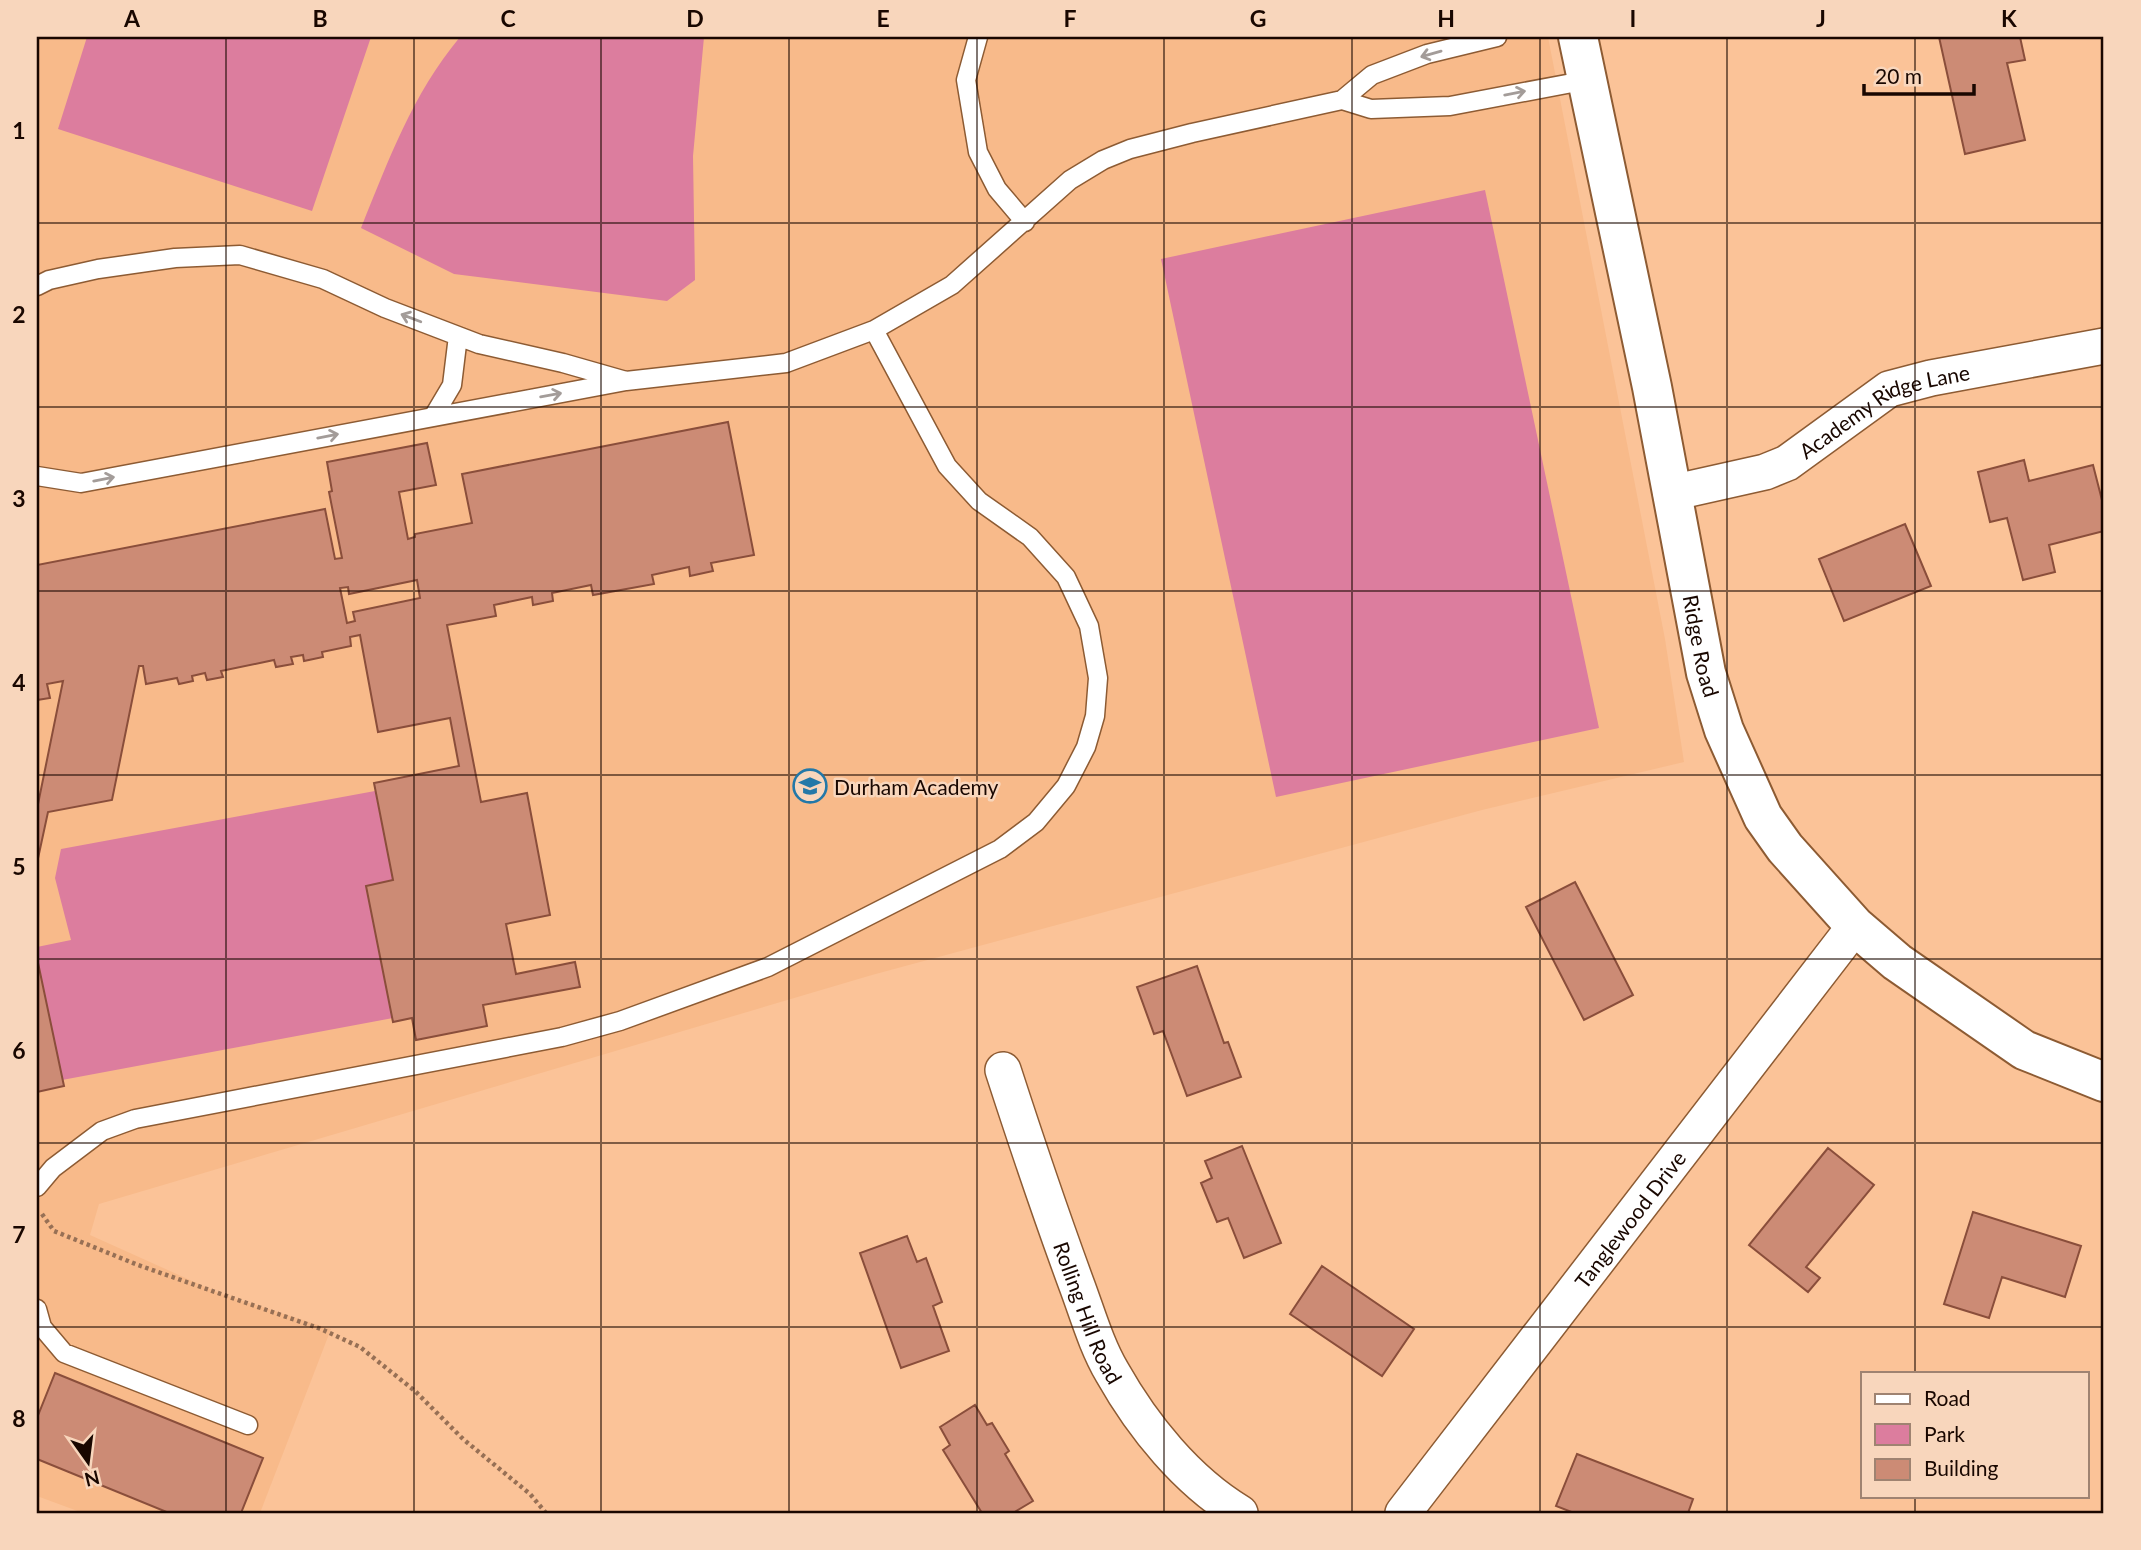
<svg xmlns="http://www.w3.org/2000/svg" width="2141" height="1550" viewBox="0 0 2141 1550" font-family="Lato,sans-serif">
<style>
.built{fill:#f8ba8a}
.green{fill:#dc7d9e}
.building{fill:#cc8b75;stroke:#8a4e3b;stroke-width:2;fill-rule:evenodd}
.lines{fill:none;stroke-linecap:round;stroke-linejoin:round}
.lane-casing{stroke:#8d5b33;stroke-width:21}
.street-casing{stroke:#8d5b33;stroke-width:38}
.secondary-casing{stroke:#8d5b33;stroke-width:42}
.path{stroke:#977055;stroke-width:4.5;stroke-dasharray:3.5 3.5;stroke-linecap:butt}
.lane{stroke:#fff;stroke-width:18}
.street{stroke:#fff;stroke-width:35}
.secondary{stroke:#fff;stroke-width:38}
.oneway{stroke:#a39c99}
.grid{fill:none;stroke:#190700;stroke-width:2;stroke-opacity:0.55}
.labels{text-anchor:middle;dominant-baseline:central;stroke-width:5;stroke-linejoin:round;paint-order:stroke}
.street-label{font-size:21px;fill:#190700;stroke:#f8d6bc}
.poi-label{font-size:21px;fill:#190700;stroke:#f8d6bc;text-anchor:start}
.neatline{fill:none;stroke:#190700;stroke-width:2.5}
.grid-label{font-size:23px;text-anchor:middle;font-weight:bold;fill:#190700}
</style>
<rect width="100%" height="100%" fill="#fbc398"/>
<path class="built" d="M37 37H1548L1665 639 1684 762 1482 810 872 975 99 1204 90 1235 221 1294 331 1329 260 1513H83L37 1496Z"/>
<path class="green" d="M87 37H371L312 211 58 129Z
M460 37H704L693 156 695 280 667 301 454 274 361 228C389 159 412 95 460 37Z
M1485 190 1599 728 1276 797 1161 259Z
M375 791 393 880 367 886 393 1018 62 1080 37 958V947L71 940 55 878 61 849Z"/>
<path class="building" d="M1939 37H2020L2025 60 2007 63 2025 140 1965 154Z
M728 422 754 555 711 563 713 571 690 576 689 567 652 575 654 584 593 595 591 585 552 593 553 601 533 605 532 597 494 605 496 616 447 625 481 802 527 793 550 915 506 924 516 974 575 962 580 987 483 1005 487 1026 416 1040 412 1018 393 1022 366 886 393 880 374 783 459 766 450 718 378 732 360 635 350 637 351 646 322 652 323 657 304 661 303 655 291 657 293 664 276 667 274 660 221 671 223 677 207 680 205 673 192 676 193 681 179 684 177 678 146 684 143 666H139L112 800 48 812 37 863V809L63 681 47 684 50 698 37 700V565L325 509 335 559 342 558 329 492 332 491 327 462 427 443 436 485 399 492 408 539 415 537V534L472 523 462 474ZM417 580 420 598 353 612 355 621 347 623 340 588 348 587 349 594Z
M2024 460 2029 481 2093 465 2104 508V531L2049 545 2055 572 2023 580 2007 518 1990 522 1978 472Z
M1905 524 1931 586 1844 621 1819 559Z
M1575 882 1633 995 1584 1020 1526 907Z
M37 958 64 1086 37 1092Z
M1197 966 1224 1043 1228 1042 1241 1077 1187 1096 1163 1031 1154 1034 1137 987Z
M1242 1146 1281 1243 1244 1258 1228 1218 1217 1222 1201 1183 1212 1178 1205 1161Z
M1828 1148 1874 1185 1806 1267 1820 1278 1808 1292 1749 1245Z
M1973 1212 2081 1246 2065 1297 2002 1277 1989 1318 1944 1304Z
M907 1236 917 1262 926 1258 942 1302 933 1306 949 1351 901 1368 860 1253Z
M1322 1266 1414 1329 1382 1376 1290 1314Z
M55 1373 263 1458 241 1513H169L37 1459V1418Z
M975 1405 987 1425 992 1423 1009 1451 1005 1454 1033 1501 1013 1513H982L943 1450 950 1445 940 1427Z
M1577 1454 1693 1499 1688 1513H1574L1556 1506Z"/>
<g class="lines">
<defs>
<path id="lane" d="M978 37 966 80 978 152 997 189 1025 222
M1497 37 1427 54 1372 75 1342 100 1371 109 1450 106 1588 80
M37 286 49 280 98 269 175 258 240 255 323 279 385 308 479 344 563 363 626 381 81 483 37 476
M626 381 786 363 874 330 952 285 1070 180 1103 160 1130 149 1192 133 1342 100
M433 417 452 385 458 336
M37 1187 53 1168 102 1131 135 1119 562 1037 620 1021 768 967 1000 849 1036 822 1066 786 1086 747 1095 716 1098 678 1089 626 1066 577 1030 537 979 501 947 466 874 330
M37 1309 42 1327 64 1353 248 1425"/>
<g id="street">
<path id="s1" d="M1671 493 1765 472 1787 463 1889 389 1931 378 2104 346"/>
<path id="s2" d="M1003 1070C1026 1141 1050 1212 1076 1283 1087 1312 1096 1345 1112 1372 1143 1427 1187 1481 1240 1513"/>
<path id="s3" d="M1403 1513 1855 926"/>
</g>
<g id="secondary">
<path id="s4" d="M1578 37 1652 387 1706 673 1724 730 1763 817 1785 848 1855 926 1897 962 2024 1050 2104 1082"/>
</g>
</defs>
<use href="#lane" class="lane-casing"/>
<use href="#street" class="street-casing"/>
<use href="#secondary" class="secondary-casing"/>
<path class="path" d="M42 1214 54 1231 138 1265 321 1329 360 1347 415 1391 463 1439 530 1494 546 1513"/>
<use href="#lane" class="lane"/>
<use href="#street" class="street"/>
<use href="#secondary" class="secondary"/>
</g>
<defs><path id="oneway-shaft" d="M-6 0H5M1.5-3L5.5 0L1.5 3" fill="none" stroke-width="1.6" stroke-linecap="round" stroke-linejoin="round" transform="scale(1.75)"/></defs>
<g class="oneway">
<use href="#oneway-shaft" transform="translate(1431 54) rotate(164)"/>
<use href="#oneway-shaft" transform="translate(1515 93) rotate(-11)"/>
<use href="#oneway-shaft" transform="translate(411 318) rotate(-159)"/>
<use href="#oneway-shaft" transform="translate(551 395) rotate(-10)"/>
<use href="#oneway-shaft" transform="translate(328 436) rotate(-11)"/>
<use href="#oneway-shaft" transform="translate(104 479) rotate(-11)"/>
</g>
<path class="grid" d="M226 37V1513M414 37V1513M601 37V1513M789 37V1513M977 37V1513M1164 37V1513M1352 37V1513M1540 37V1513M1727 37V1513M1915 37V1373M37 223H2104M37 407H2104M37 591H2104M37 775H2104M37 959H2104M37 1143H2104M37 1327H2104M1915 1496V1513"/>
<defs>
<symbol id="school-ring" viewBox="-11 -11 22 22"><circle r="9.5" fill="#f8d6bc" stroke="#2378a8" stroke-width="1.5"/><path d="M0-5L7-2L0 1L-7-2ZM-4 1L0 2.5L4 1V4Q0 6-4 4Z" fill="#2378a8"/></symbol>
</defs>
<g fill-rule="evenodd">
<use href="#school-ring" x="791" y="767" width="38" height="38"/>
</g>
<g class="labels">
<g class="street-label">
<text stroke="none"><textPath href="#s1" startOffset="233">Academy Ridge Lane</textPath></text>
<text stroke="none"><textPath href="#s4" startOffset="621">Ridge Road</textPath></text>
<text stroke="none"><textPath href="#s3" startOffset="371">Tanglewood Drive</textPath></text>
<text stroke="none"><textPath href="#s2" startOffset="257">Rolling Hill Road</textPath></text>
</g>
<g class="poi-label">
<text x="834" y="786">Durham Academy</text>
</g>
</g>
<rect width="2141" height="1550" fill="none" stroke="#f8d6bc" stroke-width="77"/>
<rect x="1861" y="1372" width="228" height="126" fill="#f8d6bc" stroke="#9f8371" stroke-width="2"/>
<rect x="1875" y="1394" width="35" height="10" fill="#ffffff" stroke="#9f8371" stroke-width="2"/>
<text x="1924" y="1406" font-size="21" fill="#190700">Road</text>
<rect x="1875" y="1424" width="35" height="21" fill="#dc7d9e" stroke="#9f8371" stroke-width="2"/>
<text x="1924" y="1442" font-size="21" fill="#190700">Park</text>
<rect x="1875" y="1459" width="35" height="21" fill="#cc8b75" stroke="#9f8371" stroke-width="2"/>
<text x="1924" y="1476" font-size="21" fill="#190700">Building</text>
<g transform="translate(88 1462) rotate(166)" stroke="#f8d6bc" stroke-width="5" paint-order="stroke">
<path d="M0-5L12 26L0 18L-12 26Z" fill="#190700"/>
<text y="-10" font-size="19" font-weight="bold" text-anchor="middle" fill="#190700">N</text>
</g>
<path d="M1864 84v10h110v-10" fill="none" stroke="#190700" stroke-width="3.5"/>
<text x="1875" y="84" font-size="21" fill="#190700" stroke="#f8d6bc" stroke-width="5" paint-order="stroke">20 m</text>
<rect x="38" y="38" width="2064" height="1474" class="neatline"/>
<g class="grid-label">
<text x="132" y="27">A</text>
<text x="320" y="27">B</text>
<text x="508" y="27">C</text>
<text x="695" y="27">D</text>
<text x="883" y="27">E</text>
<text x="1070" y="27">F</text>
<text x="1258" y="27">G</text>
<text x="1446" y="27">H</text>
<text x="1633" y="27">I</text>
<text x="1821" y="27">J</text>
<text x="2009" y="27">K</text>
<text x="19" y="139">1</text>
<text x="19" y="323">2</text>
<text x="19" y="507">3</text>
<text x="19" y="691">4</text>
<text x="19" y="875">5</text>
<text x="19" y="1059">6</text>
<text x="19" y="1243">7</text>
<text x="19" y="1427">8</text>
</g>
</svg>
